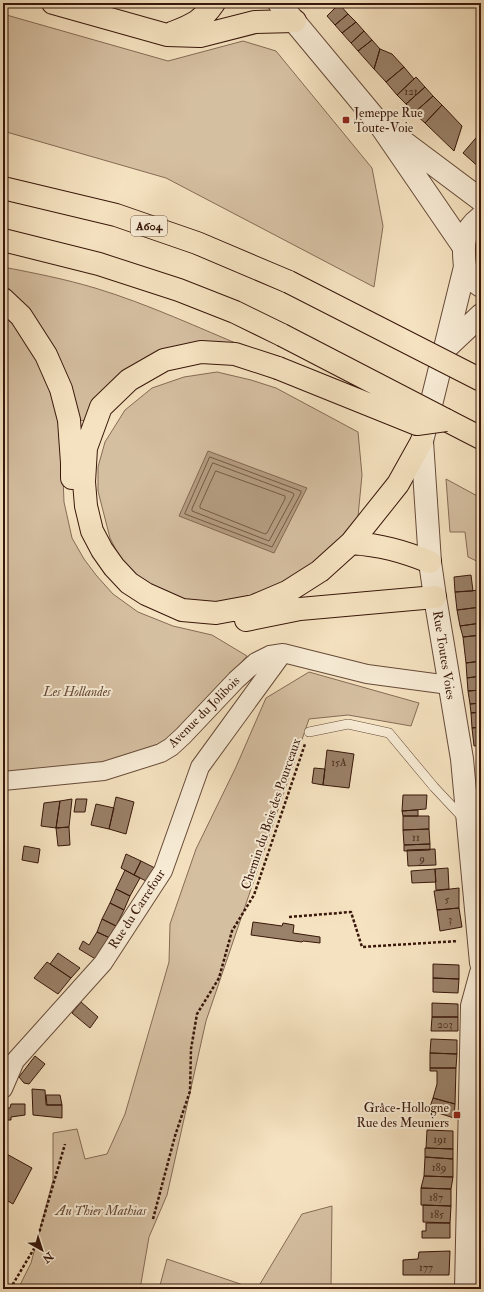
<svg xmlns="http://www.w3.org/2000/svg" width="484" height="1292" viewBox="0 0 484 1292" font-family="'IM FELL Double Pica',serif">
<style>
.green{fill:#d5bfa1;stroke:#866b56}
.water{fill:#b59d82;stroke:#836752}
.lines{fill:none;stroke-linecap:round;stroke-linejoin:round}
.shore{stroke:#765a46;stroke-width:1}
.building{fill:#9a8169;stroke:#38170a}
.service-casing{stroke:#674a38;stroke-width:10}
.minor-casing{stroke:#674a38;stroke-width:20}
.tertiary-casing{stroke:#674a38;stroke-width:24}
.motorway-casing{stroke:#38170a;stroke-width:24}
.path{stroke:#38170a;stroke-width:2.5;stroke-dasharray:3 2;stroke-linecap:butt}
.service{stroke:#f8ecd6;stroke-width:9}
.minor{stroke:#f8ecd6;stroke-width:18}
.tertiary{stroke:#f8ecd6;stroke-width:22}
.motorway{stroke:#f5e2c0;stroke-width:22}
.motorway-bridge-casing{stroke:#38170a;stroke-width:24;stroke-linecap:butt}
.motorway-bridge{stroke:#f5e2c0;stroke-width:22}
.poi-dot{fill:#8f2418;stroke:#f8ecd6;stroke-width:1.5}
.labels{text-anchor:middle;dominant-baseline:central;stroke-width:4;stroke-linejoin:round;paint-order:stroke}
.number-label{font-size:11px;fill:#503222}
.shield{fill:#f8ecd6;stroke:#725747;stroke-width:1}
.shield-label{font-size:12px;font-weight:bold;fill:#38170a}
.poi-label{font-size:13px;fill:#38170a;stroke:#f8ecd6;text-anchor:start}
.street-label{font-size:13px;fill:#38170a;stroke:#f8ecd6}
.park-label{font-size:13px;font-style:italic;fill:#674937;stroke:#f8ecd6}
</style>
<rect width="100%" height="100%" fill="#f5e2c0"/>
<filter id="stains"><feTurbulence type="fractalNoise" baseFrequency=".005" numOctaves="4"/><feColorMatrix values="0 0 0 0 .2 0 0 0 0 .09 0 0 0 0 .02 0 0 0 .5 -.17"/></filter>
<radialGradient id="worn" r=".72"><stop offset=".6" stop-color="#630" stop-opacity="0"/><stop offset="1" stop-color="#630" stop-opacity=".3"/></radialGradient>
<path class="green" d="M3 14 168 61 243 41 276 51 372 168 383 226 374 287 166 178 3 131Z
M3 267C34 273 65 279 95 288 148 304 199 328 250 349L171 348 154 353 125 371 86 421 74 419 5 290 3 288Z
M3 312 17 325 39 360 56 407 62 453 64 502 72 538 84 559 96 575 113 594 138 612 173 626 212 635 247 656 184 726 158 747 127 759 78 768 3 774Z
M217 372 251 380 276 388 358 432 362 475 357 527 304 573 264 594 227 603 195 604 141 582 121 560 110 538 98 491V467L105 442 125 410 152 388 184 377Z
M446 479 481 498V563L468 557 465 532H450Z
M309 672 419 703 411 726 348 715 309 719 206 1021 167 1195 149 1237 140 1289H18L31 1263 53 1180V1133L77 1129 85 1159 107 1154 125 1114 169 962 170 924 196 849 236 767 266 698Z
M332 1206 331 1289H257L302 1214Z
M167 1259 255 1289H159Z"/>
<path class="water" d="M208 451 307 488 274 553 179 516Z"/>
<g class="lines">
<path class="shore" d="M210 457 301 491V493L272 547 185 514Z
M213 463 293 493 294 495 269 541 192 511V509Z
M216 471 285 496V499L267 533 265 534 200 508V506Z"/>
</g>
<path class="building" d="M339 4 348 14 335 25 327 16Z
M348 14 356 22 342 33 335 25Z
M356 22 364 31 351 43 342 33Z
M364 31 372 40 358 51 351 43Z
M372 40 380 49 374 69 358 51Z
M380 49 392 54 404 67 386 82 374 69Z
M404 67 414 79 397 95 386 82Z
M416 77 425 87 406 104 397 95Z
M425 87 433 96 414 113 406 104Z
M433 96 442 105 425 123 414 113Z
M442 105 462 126 454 151 425 123Z
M481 132V169L463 153Z
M471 575 473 591 455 592 454 577Z
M481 590V607L457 610 455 592Z
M481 607V623L460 626 457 610Z
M481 623V635L463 637 460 626Z
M481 635V661L466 663 463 637Z
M481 661V676L467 678 466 663Z
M481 676V690L468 691 467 678Z
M481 690V703L470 704 468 691Z
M481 703V712L471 713 470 704Z
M481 712V727L472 728 471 713Z
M481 727V745L474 746 472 728Z
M327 750 354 754 349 788 323 785Z
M314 768 325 769 323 785 312 783Z
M403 795H427L426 809 402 811Z
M116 797 134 802 126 834 109 829Z
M72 799 69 827 56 828 60 801Z
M76 799H87L85 812H74Z
M60 801 56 828 41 826 44 803Z
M96 804 114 808 109 829 91 825Z
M418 810V816H403L402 811Z
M403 816H429V829L403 830Z
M69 827 70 845 58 846 56 828Z
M429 829 430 844 404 845 403 830Z
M430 844V850L404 851V845Z
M24 846 40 849 38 863 22 860Z
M435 849 436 865 408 866 407 850Z
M126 854 141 861 134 875 121 868Z
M141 861 155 868 148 882 134 875Z
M448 868 449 889 436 890 435 869Z
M435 869 436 882 412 883 411 871Z
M125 870 140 878 130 896 116 889Z
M459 888V908L437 910 434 891Z
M116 889 130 896 124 910 110 903Z
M110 903 124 910 116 926 102 919Z
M459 908 462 927 440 931 437 910Z
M102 919 116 926 110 938 97 932Z
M253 922 282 926 283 923 294 925 293 933 320 937V943L303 941 302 942 251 935Z
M97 932 110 938 97 960 79 949 83 941 89 945Z
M58 953 80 968 71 978 50 964Z
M47 962 71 978 58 994 34 978Z
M433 964 459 965V979L433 978Z
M433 978 459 979 458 993 433 992Z
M81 1002 98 1017 90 1028 72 1013Z
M432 1003 458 1004V1017H432Z
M432 1017H458V1031H431Z
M431 1039 457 1040V1054L430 1053Z
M430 1053 457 1054 456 1068H430Z
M35 1056 45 1064 29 1084 24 1083 19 1077Z
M430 1068H456L455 1104 433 1098 437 1084V1071H430Z
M32 1089 45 1090 46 1105H62V1118L33 1115Z
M46 1095H60L62 1105H47Z
M433 1098 455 1104 454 1118 429 1110Z
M11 1104H25V1115L11 1117V1120H3V1108H10Z
M427 1130 453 1131V1149L426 1148Z
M425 1148 453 1149V1159L425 1157Z
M3 1152 32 1168 13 1204 3 1198Z
M425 1157 453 1159V1177L424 1176Z
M424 1176 453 1177 451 1189 421 1188Z
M421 1188 451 1189V1206L421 1205Z
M423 1205 451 1206 450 1223 423 1222Z
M478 1220H481V1248H478Z
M426 1223H450V1238H422V1231H426Z
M450 1251 449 1275H403V1260L418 1259 419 1252Z"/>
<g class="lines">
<defs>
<path id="service" d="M309 732 348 724 389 733 434 787 464 819"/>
<path id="minor" d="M3 781 104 771 161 753 171 747 183 736 236 680 256 662 270 655 283 653 367 674 449 685
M3 1089 15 1061 103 963 163 871 200 767 283 653"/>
<path id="tertiary" d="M279 3 378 122 463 246
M393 134 481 200
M481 217C461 232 463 246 465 267L422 441 430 562 435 597 462 759 481 963
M465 267 474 281 481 286
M446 348 481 315
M466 1289 472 1006 481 973"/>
<path id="motorway" d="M53 3 167 35 200 36 255 22 295 21
M172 33C192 25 201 22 214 3
M3 188 116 215 197 243 289 282
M3 240 99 264 179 290 235 312 282 335
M3 299 21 316 46 355 61 389 69 420 72 463V478
M278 368 235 354 201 352 164 360 129 380 101 407 86 448 84 482 86 506 92 531 102 550 114 567 129 583 146 594 182 610 216 613 254 606 287 592 320 571 351 543C381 545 402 551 430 562
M446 420 481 438
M351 543 398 484 422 441
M246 620 300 609 435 597"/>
</defs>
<use href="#service" class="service-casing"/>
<use href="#minor" class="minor-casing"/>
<use href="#tertiary" class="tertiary-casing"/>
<use href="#motorway" class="motorway-casing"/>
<path class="path" d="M289 917 351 912 362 947 458 941
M153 1219 175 1136 190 1091 191 1049 197 1014 219 978 232 931 254 895 305 744
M10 1289 35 1247 65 1144"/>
<use href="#service" class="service"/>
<use href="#minor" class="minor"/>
<use href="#tertiary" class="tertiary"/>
<use href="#motorway" class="motorway"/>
<defs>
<path id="motorway-bridge" d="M289 282 481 380
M282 335 446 420
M278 368 417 424 446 420"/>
</defs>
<use href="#motorway-bridge" class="motorway-bridge-casing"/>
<use href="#motorway-bridge" class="motorway-bridge"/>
</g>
<g class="poi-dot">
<rect x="342" y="116" width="8" height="8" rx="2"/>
<rect x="453" y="1111" width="8" height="8" rx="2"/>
</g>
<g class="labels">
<g class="number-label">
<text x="411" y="91">121</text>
<text x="339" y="762">15A</text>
<text x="416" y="837">11</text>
<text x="422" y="858">9</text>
<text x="447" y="899">5</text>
<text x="450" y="919">3</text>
<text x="445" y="1024">203</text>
<text x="440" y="1139">191</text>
<text x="439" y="1167">189</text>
<text x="436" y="1197">187</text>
<text x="437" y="1214">185</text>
<text x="426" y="1267">177</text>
</g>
<rect class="shield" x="131" y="216" width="36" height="20" rx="3"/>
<g class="shield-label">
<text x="149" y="226">A604</text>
</g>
<g class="poi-label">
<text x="354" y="113">Jemeppe Rue<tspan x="354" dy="15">Toute-Voie</tspan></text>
<text x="449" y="1108" text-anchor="end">Grâce-Hollogne<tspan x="449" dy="15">Rue des Meuniers</tspan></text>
</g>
<g class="street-label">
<text transform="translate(444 655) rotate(81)">Rue Toutes Voies</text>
<text transform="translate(204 712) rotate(-45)">Avenue du Jolibois</text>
<text transform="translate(271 814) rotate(-71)">Chemin du Bois des Pourceaux</text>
<text transform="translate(137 909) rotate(-57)">Rue du Carrefour</text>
</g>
<g class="park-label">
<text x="77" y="692">Les Hollandes</text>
<text x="101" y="1211">Au Thier Mathias</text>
</g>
</g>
<rect width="484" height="1292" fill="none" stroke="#f5e2c0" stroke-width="16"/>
<rect x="4" y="4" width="476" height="1284" fill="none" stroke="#38170a" stroke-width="2"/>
<rect x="8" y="8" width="468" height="1276" fill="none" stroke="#38170a"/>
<g transform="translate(42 1250) rotate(141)" stroke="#f8ecd6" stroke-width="3" paint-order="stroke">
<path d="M0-3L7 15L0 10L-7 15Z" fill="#38170a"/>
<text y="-6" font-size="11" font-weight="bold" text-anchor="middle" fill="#38170a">N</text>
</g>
<rect width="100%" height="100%" filter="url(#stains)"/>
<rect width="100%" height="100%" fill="url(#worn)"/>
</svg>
